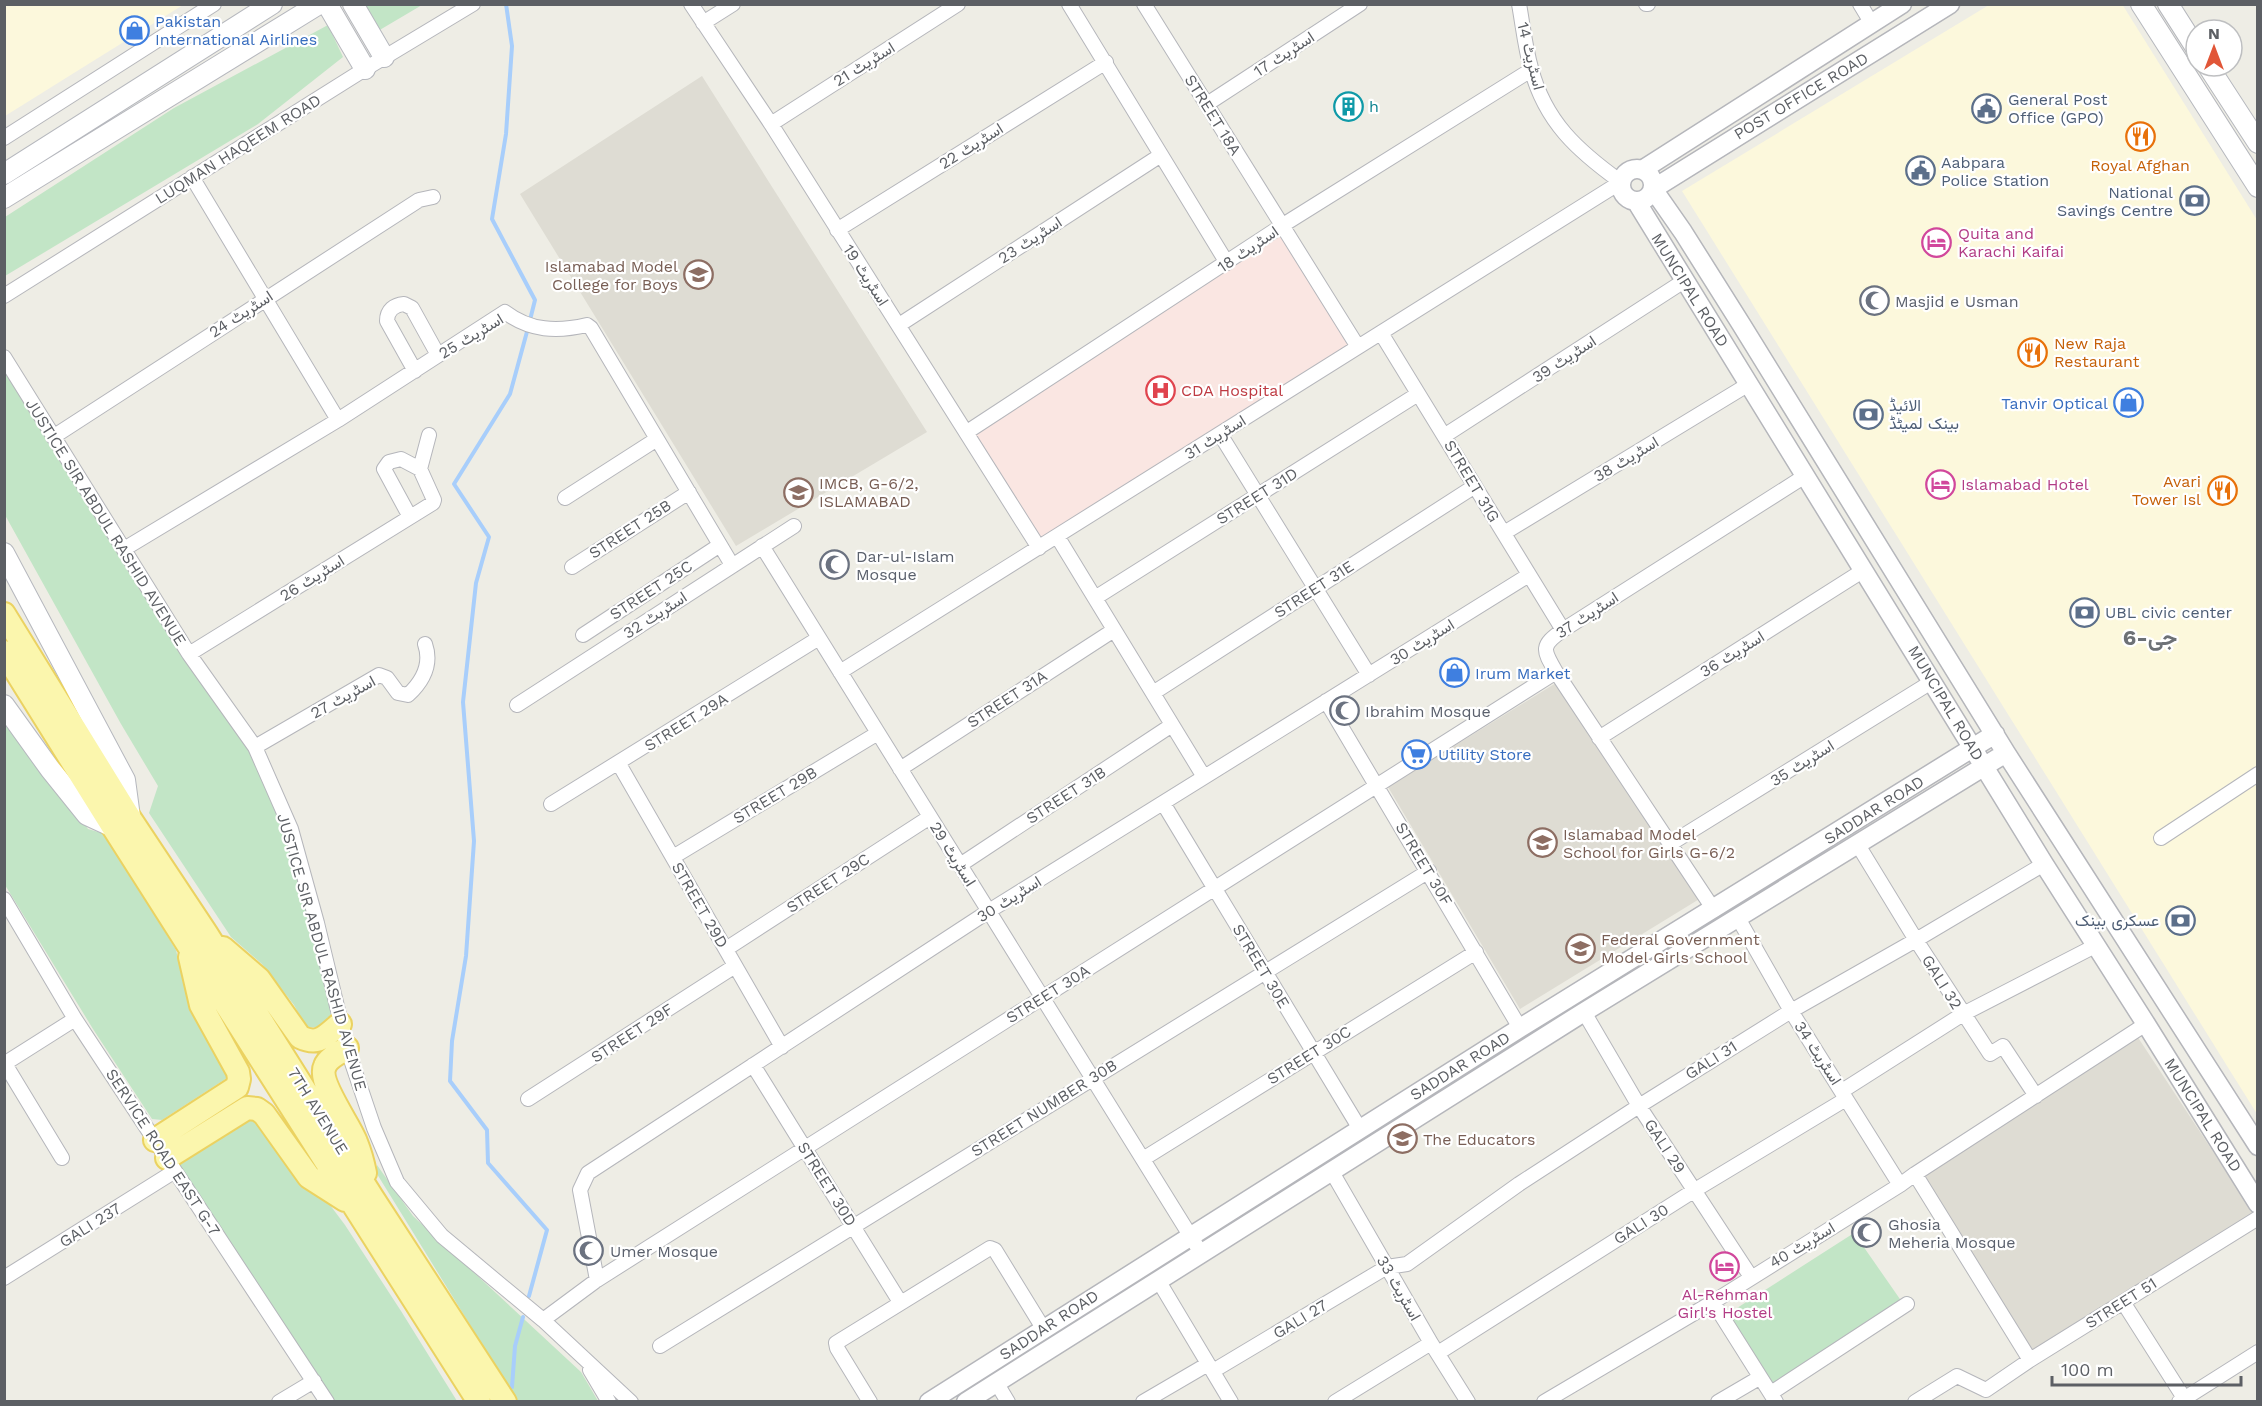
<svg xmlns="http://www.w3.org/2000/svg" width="2262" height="1406" viewBox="0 0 2262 1406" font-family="'Work Sans',Vazirmatn,sans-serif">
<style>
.commercial{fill:#fcf8dc}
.education{fill:#dedcd3}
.medical{fill:#fae6e2}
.green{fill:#c2e5c6}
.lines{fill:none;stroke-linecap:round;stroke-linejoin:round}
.stream{stroke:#a8cefb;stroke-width:4}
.minor-casing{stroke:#b5b6bb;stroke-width:16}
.tertiary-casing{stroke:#b5b6bb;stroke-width:21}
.secondary-casing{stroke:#b6b8be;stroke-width:22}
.primary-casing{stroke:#ebd261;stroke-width:26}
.minor{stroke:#fff;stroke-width:14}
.tertiary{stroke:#fff;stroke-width:18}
.secondary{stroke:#fff;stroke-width:20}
.primary{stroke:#fbf6ad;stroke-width:22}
.labels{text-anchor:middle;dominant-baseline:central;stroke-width:4.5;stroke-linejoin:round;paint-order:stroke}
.shop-label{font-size:16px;fill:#366cbe;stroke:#fff;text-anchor:start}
.street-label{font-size:16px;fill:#5c5f64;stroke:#fff}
.service-label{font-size:16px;fill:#4e5e75;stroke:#fff;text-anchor:start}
.culture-label{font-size:16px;fill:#0d838f;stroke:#fff;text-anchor:start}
.food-label{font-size:16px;fill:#c56008;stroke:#fff}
.hotel-label{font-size:16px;fill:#b23c85;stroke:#fff;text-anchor:start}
.education-label{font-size:16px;fill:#785e54;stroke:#fff;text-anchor:start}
.worship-label{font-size:16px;fill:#5b616d;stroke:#fff;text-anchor:start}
.health-label{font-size:16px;fill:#be3a42;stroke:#fff;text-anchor:start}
.district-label{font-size:22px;font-weight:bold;fill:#6d7176;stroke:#fff}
</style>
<rect width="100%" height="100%" fill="#eeede5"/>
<path class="commercial" d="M5 4H183V5L5 116Z
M2122 4 2257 220V1114L1682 191 1989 5Z"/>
<path class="education" d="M702 76 927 432 736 546 520 194Z
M1556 683 1701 898 1520 1009 1388 787Z
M2137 1036 2254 1214 2031 1356 1920 1175Z"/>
<path class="medical" d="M1280 232 1351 347 1041 539 974 432Z"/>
<path class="green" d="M362 4 422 5 378 31Z
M328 25 343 57 258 124 5 276V217L174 108Z
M4 367 267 772 308 894 331 1015 325 1028 306 1027 294 1005 262 964 231 937 149 813 158 786 121 724 5 515Z
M4 705 88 829 105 834 176 950 187 997 227 1069V1078L162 1120 152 1119 93 1029 5 885Z
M246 1117H259L293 1170 330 1205 345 1225 401 1311 457 1401H329L174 1160Z
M377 1165 413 1216 581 1372 598 1401H517L377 1174Z
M1854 1233 1902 1302 1770 1389 1726 1315Z"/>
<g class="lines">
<path class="stream" d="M506 4 512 46 506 134 492 219 535 300 530 320
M528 328 510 394 454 484 489 537 476 583 463 702 474 841 466 956 452 1041 450 1081 487 1130 488 1163 547 1230 529 1296
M512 1387 515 1346 523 1317"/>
<defs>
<path id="minor" d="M691 4 771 124 1039 548
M1069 4 1227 263
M1144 4 1358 347
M1646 4H1648
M1860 4 1872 24
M703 23 733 4
M1207 104 1360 4
M771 124 958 4
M4 138 214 4
M192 177 338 420
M837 230 1106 62
M4 296 365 69 473 4
M899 325 1161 155
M1381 333 1563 630
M4 357 189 654 255 747 291 829 317 923 347 1048 374 1128 397 1182 442 1236 543 1320 631 1402
M415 371 387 321C387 310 394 305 404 304L412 308 438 355
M967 432 1283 225 1531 70
M1220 434 1369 675
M1444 436 1684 281
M53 437 419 200 433 197
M565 498 657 439
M410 517 384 469 389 462 401 459 420 469
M1504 533 1749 384
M1057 536 1204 777
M762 546 1201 1253
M124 549 338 420 505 312C530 331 557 332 587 325L591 328 732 565
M572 567 689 492
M1095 598 1418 394
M583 635 720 545
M189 654 433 503 434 500 420 469 429 435
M840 672 1621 182C1578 151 1545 122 1531 68 1525 47 1523 26 1519 4
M1153 693 1475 486
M1326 701 1520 1028
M517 705 794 526
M1599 738 1864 570
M255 747 379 675 387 678 398 693 408 695C423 681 432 664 425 644
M619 764 782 1047
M900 769 1114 630
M1163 803 1360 1129
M551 804 819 638
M2161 838 2258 774
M1670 844 1933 681
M1858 845 1916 940 1990 1054 2003 1046 2036 1096
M673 857 878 733
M960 865 1172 725
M4 899 75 1019 327 1402
M1714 910 1556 672C1543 650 1540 646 1563 630L1805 476
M1738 918 1791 1011 1900 1185
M726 949 930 817
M1584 1012 1639 1106 1751 1277
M4 1064 75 1019
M5 1064 62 1158
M753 1065 900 1302
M1842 1091 1963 1014 2095 946
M528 1099 735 966
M1143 1159 1476 952
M1332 1172 1431 1343 1468 1402
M1915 1174 2030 1360
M4 1278 175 1171
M597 1280 580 1190 588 1173 989 911 1529 575
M1158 1280 1231 1402
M1713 1302 1776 1402
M2123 1302 2184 1398
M543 1320 597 1280 1556 672
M660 1346 1429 871
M1438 1353 1695 1190 1846 1099
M590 1370 609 1402
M1213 1371 1387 1267 1407 1264 1519 1184 1639 1106 1791 1011 1916 940 2044 864
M996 1382 1008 1402
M1986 1390 2030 1360 2258 1218
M1771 1393 1907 1304
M279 1402 314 1381
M870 1402 837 1348 836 1343 990 1248 995 1250 1043 1328
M1143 1402 1208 1364
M1335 1402 1431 1343
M1544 1402 1713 1302 1900 1185 1915 1174 2146 1024
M1718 1402 1759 1378
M1915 1402 1957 1376 1986 1390
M2179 1402 2258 1352"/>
<path id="tertiary" d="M1950 4 1653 189 1683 232 1741 324 2006 753 2258 1146
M1621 185a16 16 0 1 1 32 0a16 16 0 1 1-32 0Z
M1642 170 1902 4
M1636 201 2044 864 2146 1024 2258 1204
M929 1402 1520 1028 1995 734
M966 1402 1584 1012 2006 753"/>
<path id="secondary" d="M327 4 365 69
M353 4 384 57
M2141 4 2258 187
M2168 4 2196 48
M2208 66 2258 143
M4 174 272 4
M4 198 319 4
M4 553 125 780 130 817
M4 705 50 769 87 815 113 827"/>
<path id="primary" d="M4 614 131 820 206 933 372 1197 505 1402
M4 652 113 827 479 1402
M223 948 259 979 300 1037C319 1046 325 1036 340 1024
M347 1048C339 1053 328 1058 325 1066 317 1082 350 1125 356 1142 360 1152 363 1163 365 1173
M155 1140 237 1087 239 1079 238 1072 201 1005 190 957
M167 1158 247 1108 257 1109 264 1114 309 1177 345 1200"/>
</defs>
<use href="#minor" class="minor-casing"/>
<use href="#tertiary" class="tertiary-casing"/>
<use href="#secondary" class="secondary-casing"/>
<use href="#primary" class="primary-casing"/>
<use href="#minor" class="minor"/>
<use href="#tertiary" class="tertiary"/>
<use href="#secondary" class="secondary"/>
<use href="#primary" class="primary"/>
</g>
<defs>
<symbol id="shop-ring" viewBox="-11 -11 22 22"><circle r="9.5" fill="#fff" stroke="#3f7fe0" stroke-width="1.5"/><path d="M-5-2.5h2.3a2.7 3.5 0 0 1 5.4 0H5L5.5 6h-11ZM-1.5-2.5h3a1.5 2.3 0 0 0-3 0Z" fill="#3f7fe0"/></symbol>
<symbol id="building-ring" viewBox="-11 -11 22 22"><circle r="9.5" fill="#fff" stroke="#0f9aa8" stroke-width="1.5"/><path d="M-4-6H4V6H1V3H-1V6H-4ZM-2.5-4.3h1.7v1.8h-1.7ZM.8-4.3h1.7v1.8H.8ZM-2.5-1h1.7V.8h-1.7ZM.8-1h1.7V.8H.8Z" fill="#0f9aa8"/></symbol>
<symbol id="civic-ring" viewBox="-11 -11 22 22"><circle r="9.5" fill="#fff" stroke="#5c6f8a" stroke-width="1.5"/><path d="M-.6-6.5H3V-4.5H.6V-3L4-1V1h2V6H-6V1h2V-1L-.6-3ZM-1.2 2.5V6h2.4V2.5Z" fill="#5c6f8a"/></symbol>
<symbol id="restaurant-ring" viewBox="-11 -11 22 22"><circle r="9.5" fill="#fff" stroke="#e8710a" stroke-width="1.5"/><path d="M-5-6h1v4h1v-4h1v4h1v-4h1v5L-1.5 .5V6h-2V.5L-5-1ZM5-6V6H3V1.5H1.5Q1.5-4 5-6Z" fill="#e8710a"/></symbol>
<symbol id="bank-ring" viewBox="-11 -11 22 22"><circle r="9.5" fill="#fff" stroke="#5c6f8a" stroke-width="1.5"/><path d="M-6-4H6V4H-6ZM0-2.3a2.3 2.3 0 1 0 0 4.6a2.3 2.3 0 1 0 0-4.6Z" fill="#5c6f8a"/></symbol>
<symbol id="hotel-ring" viewBox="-11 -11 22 22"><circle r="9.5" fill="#fff" stroke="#d1479c" stroke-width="1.5"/><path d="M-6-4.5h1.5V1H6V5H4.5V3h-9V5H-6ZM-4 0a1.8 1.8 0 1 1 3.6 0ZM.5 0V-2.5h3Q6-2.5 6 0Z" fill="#d1479c"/></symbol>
<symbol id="school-ring" viewBox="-11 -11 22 22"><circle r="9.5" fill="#fff" stroke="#8d6e63" stroke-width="1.5"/><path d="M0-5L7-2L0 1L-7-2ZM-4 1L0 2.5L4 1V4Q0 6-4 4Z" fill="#8d6e63"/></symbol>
<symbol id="mosque-ring" viewBox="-11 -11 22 22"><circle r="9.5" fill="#fff" stroke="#6b7280" stroke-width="1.5"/><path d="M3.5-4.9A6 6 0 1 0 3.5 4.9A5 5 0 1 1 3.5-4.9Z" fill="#6b7280"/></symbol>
<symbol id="hospital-ring" viewBox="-11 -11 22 22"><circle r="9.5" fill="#fff" stroke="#e0444e" stroke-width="1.5"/><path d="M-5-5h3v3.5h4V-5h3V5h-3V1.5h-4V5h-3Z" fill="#e0444e"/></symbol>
<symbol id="university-ring" viewBox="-11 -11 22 22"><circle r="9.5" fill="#fff" stroke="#8d6e63" stroke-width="1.5"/><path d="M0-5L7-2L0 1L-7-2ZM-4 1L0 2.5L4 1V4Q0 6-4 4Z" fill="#8d6e63"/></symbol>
<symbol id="supermarket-ring" viewBox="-11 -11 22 22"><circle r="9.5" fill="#fff" stroke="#3f7fe0" stroke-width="1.5"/><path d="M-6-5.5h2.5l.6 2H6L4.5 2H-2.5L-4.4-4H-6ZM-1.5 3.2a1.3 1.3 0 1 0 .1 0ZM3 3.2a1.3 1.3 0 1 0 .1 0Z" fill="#3f7fe0"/></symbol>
</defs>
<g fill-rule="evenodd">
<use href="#shop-ring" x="118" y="14" width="33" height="33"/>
<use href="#building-ring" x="1332" y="90" width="33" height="33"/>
<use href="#civic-ring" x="1970" y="92" width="33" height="33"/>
<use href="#restaurant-ring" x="2124" y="120" width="33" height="33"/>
<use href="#civic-ring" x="1904" y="154" width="33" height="33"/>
<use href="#bank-ring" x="2178" y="184" width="33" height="33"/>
<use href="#hotel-ring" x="1920" y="226" width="33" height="33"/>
<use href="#school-ring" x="682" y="258" width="33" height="33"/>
<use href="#mosque-ring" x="1858" y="284" width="33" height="33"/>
<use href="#restaurant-ring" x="2016" y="336" width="33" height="33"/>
<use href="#hospital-ring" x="1144" y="374" width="33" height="33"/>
<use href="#shop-ring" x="2112" y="386" width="33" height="33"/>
<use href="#bank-ring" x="1852" y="398" width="33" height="33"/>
<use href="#hotel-ring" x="1924" y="468" width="33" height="33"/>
<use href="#restaurant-ring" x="2206" y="474" width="33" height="33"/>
<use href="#university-ring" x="782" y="476" width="33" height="33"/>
<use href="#mosque-ring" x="818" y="548" width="33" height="33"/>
<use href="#bank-ring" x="2068" y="596" width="33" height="33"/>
<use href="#shop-ring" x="1438" y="656" width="33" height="33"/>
<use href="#mosque-ring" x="1328" y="694" width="33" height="33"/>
<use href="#supermarket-ring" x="1400" y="738" width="33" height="33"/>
<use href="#school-ring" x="1526" y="826" width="33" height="33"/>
<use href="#bank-ring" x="2164" y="904" width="33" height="33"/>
<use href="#school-ring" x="1564" y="932" width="33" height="33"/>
<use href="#school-ring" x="1386" y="1122" width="33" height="33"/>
<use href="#mosque-ring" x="1850" y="1216" width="33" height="33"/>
<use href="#mosque-ring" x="572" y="1234" width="33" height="33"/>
<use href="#hotel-ring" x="1708" y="1250" width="33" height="33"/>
</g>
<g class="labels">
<g class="shop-label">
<text x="155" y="21">Pakistan<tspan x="155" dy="18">International Airlines</tspan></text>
<text x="2108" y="403" text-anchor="end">Tanvir Optical</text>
<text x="1475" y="673">Irum Market</text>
<text x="1438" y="754">Utility Store</text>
</g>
<g class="street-label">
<text transform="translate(1284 54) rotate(-33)">اسٹریٹ 17</text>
<text transform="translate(1531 56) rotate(76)">اسٹریٹ 14</text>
<text transform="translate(864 64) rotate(-32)">اسٹریٹ 21</text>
<text transform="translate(1801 96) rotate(-31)">POST OFFICE ROAD</text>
<text transform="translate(1213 115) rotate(58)">STREET 18A</text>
<text transform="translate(971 146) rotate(-32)">اسٹریٹ 22</text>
<text transform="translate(238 149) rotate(-32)">LUQMAN HAQEEM ROAD</text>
<text transform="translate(1030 240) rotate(-33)">اسٹریٹ 23</text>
<text transform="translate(1248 249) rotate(-34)">اسٹریٹ 18</text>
<text transform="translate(866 275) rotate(57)">اسٹریٹ 19</text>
<text transform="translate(1690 290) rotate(58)">MUNCIPAL ROAD</text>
<text transform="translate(241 314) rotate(-33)">اسٹریٹ 24</text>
<text transform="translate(471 336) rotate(-31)">اسٹریٹ 25</text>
<text transform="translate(1564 359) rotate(-33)">اسٹریٹ 39</text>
<text transform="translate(1215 437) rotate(-32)">اسٹریٹ 31</text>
<text transform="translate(1626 459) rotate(-31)">اسٹریٹ 38</text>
<text transform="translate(1472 481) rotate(59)">STREET 31G</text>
<text transform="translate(1257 496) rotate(-32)">STREET 31D</text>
<text transform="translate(106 522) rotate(58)">JUSTICE SIR ABDUL RASHID AVENUE</text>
<text transform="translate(630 529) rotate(-33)">STREET 25B</text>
<text transform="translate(312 578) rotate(-32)">اسٹریٹ 26</text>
<text transform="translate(1314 589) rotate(-33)">STREET 31E</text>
<text transform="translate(651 590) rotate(-33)">STREET 25C</text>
<text transform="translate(655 615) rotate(-33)">اسٹریٹ 32</text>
<text transform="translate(1587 615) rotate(-33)">اسٹریٹ 37</text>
<text transform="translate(1422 642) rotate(-32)">اسٹریٹ 30</text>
<text transform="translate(1732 654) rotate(-32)">اسٹریٹ 36</text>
<text transform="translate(343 697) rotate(-29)">اسٹریٹ 27</text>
<text transform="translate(1007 699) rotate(-33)">STREET 31A</text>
<text transform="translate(1946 703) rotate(59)">MUNCIPAL ROAD</text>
<text transform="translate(686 722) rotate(-32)">STREET 29A</text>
<text transform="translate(1802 763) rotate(-32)">اسٹریٹ 35</text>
<text transform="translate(775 795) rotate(-31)">STREET 29B</text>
<text transform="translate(1066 795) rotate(-33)">STREET 31B</text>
<text transform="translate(1874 810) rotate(-32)">SADDAR ROAD</text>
<text transform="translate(953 854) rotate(58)">اسٹریٹ 29</text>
<text transform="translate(1424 864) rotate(59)">STREET 30F</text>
<text transform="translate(828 883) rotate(-33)">STREET 29C</text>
<text transform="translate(1009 899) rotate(-32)">اسٹریٹ 30</text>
<text transform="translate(700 905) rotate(60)">STREET 29D</text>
<text transform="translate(322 952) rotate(74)">JUSTICE SIR ABDUL RASHID AVENUE</text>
<text transform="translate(1261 966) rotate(59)">STREET 30E</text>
<text transform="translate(1942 982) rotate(58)">GALI 32</text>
<text transform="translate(1048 994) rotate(-32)">STREET 30A</text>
<text transform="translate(632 1033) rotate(-33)">STREET 29F</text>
<text transform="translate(1818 1053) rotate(57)">اسٹریٹ 34</text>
<text transform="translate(1309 1055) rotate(-32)">STREET 30C</text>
<text transform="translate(1711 1060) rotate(-32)">GALI 31</text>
<text transform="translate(1460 1066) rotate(-32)">SADDAR ROAD</text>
<text transform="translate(1044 1108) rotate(-32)">STREET NUMBER 30B</text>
<text transform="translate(318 1111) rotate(58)">7TH AVENUE</text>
<text transform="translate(2203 1115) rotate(58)">MUNCIPAL ROAD</text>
<text transform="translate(1665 1146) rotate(57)">GALI 29</text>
<text transform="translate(163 1152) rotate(57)">SERVICE ROAD EAST G-7</text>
<text transform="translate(827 1184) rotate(58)">STREET 30D</text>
<text transform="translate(1641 1224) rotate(-32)">GALI 30</text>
<text transform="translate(90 1225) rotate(-32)">GALI 237</text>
<text transform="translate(1802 1245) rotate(-31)">اسٹریٹ 40</text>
<text transform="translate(1399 1288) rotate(60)">اسٹریٹ 33</text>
<text transform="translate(2121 1303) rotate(-32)">STREET 51</text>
<text transform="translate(1300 1319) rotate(-31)">GALI 27</text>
<text transform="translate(1049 1325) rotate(-33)">SADDAR ROAD</text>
</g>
<g class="service-label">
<text x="2008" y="99">General Post<tspan x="2008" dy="18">Office (GPO)</tspan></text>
<text x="1941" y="162">Aabpara<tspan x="1941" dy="18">Police Station</tspan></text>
<text x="2173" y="192" text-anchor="end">National<tspan x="2173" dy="18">Savings Centre</tspan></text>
<text x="1889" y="405">الائیڈ<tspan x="1889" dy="18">بینک لمیٹڈ</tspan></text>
<text x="2105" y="612">UBL civic center</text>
<text x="2159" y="920" text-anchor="end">عسکری بینک</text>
</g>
<g class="culture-label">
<text x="1369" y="106">h</text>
</g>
<g class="food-label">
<text x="2140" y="165">Royal Afghan</text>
<text x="2054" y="343" text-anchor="start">New Raja<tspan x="2054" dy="18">Restaurant</tspan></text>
<text x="2201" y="481" text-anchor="end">Avari<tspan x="2201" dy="18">Tower Isl</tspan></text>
</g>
<g class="hotel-label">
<text x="1958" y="233">Quita and<tspan x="1958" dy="18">Karachi Kaifai</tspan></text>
<text x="1961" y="484">Islamabad Hotel</text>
<text x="1725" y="1294" text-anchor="middle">Al-Rehman<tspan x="1725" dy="18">Girl's Hostel</tspan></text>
</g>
<g class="education-label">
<text x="678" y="266" text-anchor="end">Islamabad Model<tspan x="678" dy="18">College for Boys</tspan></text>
<text x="819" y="483">IMCB, G-6/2,<tspan x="819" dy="18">ISLAMABAD</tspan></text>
<text x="1563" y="834">Islamabad Model<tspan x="1563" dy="18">School for Girls G-6/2</tspan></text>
<text x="1601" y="939">Federal Government<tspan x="1601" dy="18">Model Girls School</tspan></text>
<text x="1423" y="1139">The Educators</text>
</g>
<g class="worship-label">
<text x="1895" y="301">Masjid e Usman</text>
<text x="856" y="556">Dar-ul-Islam<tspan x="856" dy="18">Mosque</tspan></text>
<text x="1365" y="711">Ibrahim Mosque</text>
<text x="1888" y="1224">Ghosia<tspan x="1888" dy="18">Meheria Mosque</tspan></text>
<text x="610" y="1251">Umer Mosque</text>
</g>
<g class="health-label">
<text x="1181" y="390">CDA Hospital</text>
</g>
<g class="district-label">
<text x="2150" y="637">جی-6</text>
</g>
</g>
<rect width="2262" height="1406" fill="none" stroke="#5c5f64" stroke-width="12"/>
<g transform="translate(2214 48)"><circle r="28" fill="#ffffff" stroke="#bebfc1" stroke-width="1.5"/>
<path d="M0-4.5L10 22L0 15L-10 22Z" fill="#e15638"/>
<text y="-9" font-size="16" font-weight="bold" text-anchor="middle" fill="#5c5f64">N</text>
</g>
<path d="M2052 1376v9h189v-9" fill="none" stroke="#5c5f64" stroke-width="3"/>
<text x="2061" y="1376" font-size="18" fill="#5c5f64" stroke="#ffffff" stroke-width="4.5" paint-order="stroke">100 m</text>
</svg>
